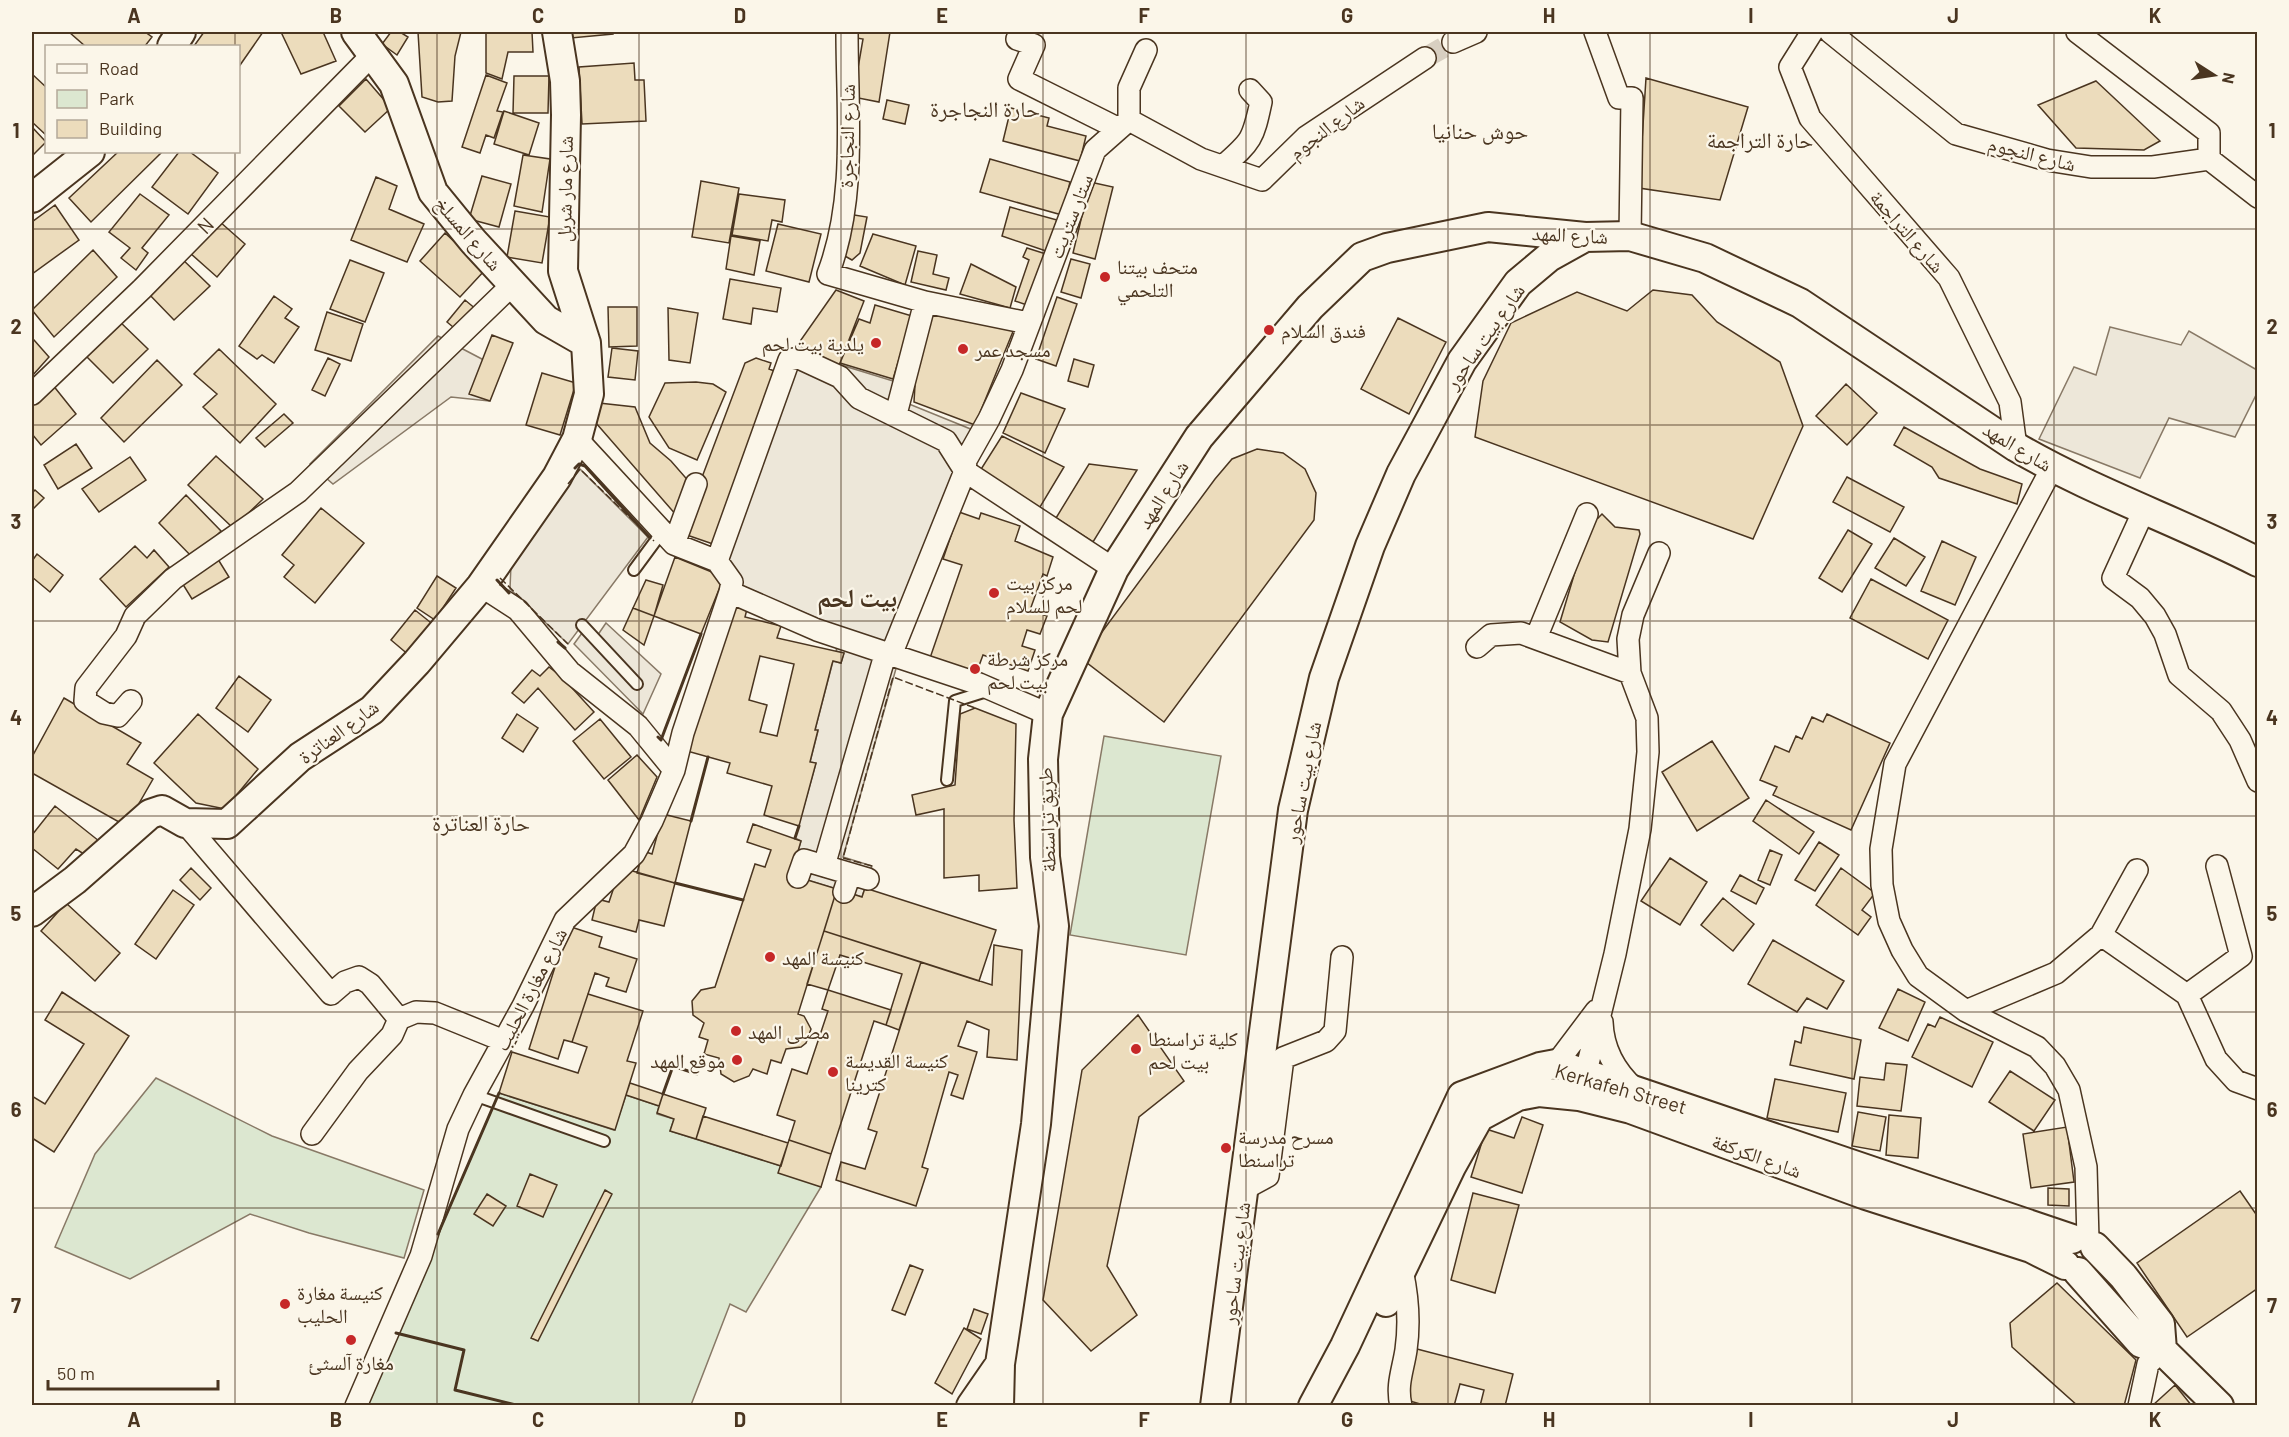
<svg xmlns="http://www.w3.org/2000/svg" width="2289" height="1437" viewBox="0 0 2289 1437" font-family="Barlow,'Noto Naskh Arabic',sans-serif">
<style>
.green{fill:#dce7d0;stroke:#887966;stroke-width:1.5}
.parking{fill:#ede7d9;stroke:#887966;stroke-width:1.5}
.building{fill:#ecdcbc;stroke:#4a3520;stroke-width:1.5;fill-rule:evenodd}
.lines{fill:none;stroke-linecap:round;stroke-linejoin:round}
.street-tunnel{stroke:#d8cfc1;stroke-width:21;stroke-dasharray:21 10;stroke-linecap:butt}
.lane-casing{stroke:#4a3520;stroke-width:14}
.street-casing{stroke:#4a3520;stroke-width:24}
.secondary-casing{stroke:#4a3520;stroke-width:32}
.lane{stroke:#fbf6e9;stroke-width:10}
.street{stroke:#fbf6e9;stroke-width:21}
.secondary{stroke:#fbf6e9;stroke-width:28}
.fence{stroke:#4a3520;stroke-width:1.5;stroke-dasharray:8 3;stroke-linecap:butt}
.wall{stroke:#4a3520;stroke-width:3}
.grid{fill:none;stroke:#4a3520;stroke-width:1.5;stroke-opacity:0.55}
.poi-dot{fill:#c62828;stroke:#fbf6e9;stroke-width:2}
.labels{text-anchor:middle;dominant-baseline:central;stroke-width:4.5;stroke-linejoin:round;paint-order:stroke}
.street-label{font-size:20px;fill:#4a3520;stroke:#fbf6e9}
.poi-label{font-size:20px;fill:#4a3520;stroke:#fbf6e9;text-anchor:start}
.quarter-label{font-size:22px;fill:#4a3520;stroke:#fbf6e9}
.district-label{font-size:26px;font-weight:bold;fill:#4a3520;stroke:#fbf6e9}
.neatline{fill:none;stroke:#4a3520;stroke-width:2}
.grid-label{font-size:20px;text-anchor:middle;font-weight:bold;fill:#4a3520}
</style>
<rect width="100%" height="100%" fill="#fbf6e9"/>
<path class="green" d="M1104 736 1221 756 1186 955 1070 935Z
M156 1078 272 1136 424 1190 404 1258 309 1233 250 1214 130 1279 55 1247 95 1154Z
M499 1093 614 1130 626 1095 659 1106 657 1114 674 1119 670 1131 781 1166 821 1187 746 1312 730 1304 691 1405 364 1406Z"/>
<path class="parking" d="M2110 327 2181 345 2189 331 2257 370V393L2235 437 2169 418 2140 478 2039 439 2074 367 2096 375Z
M438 336 499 368 489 401 451 397 333 484 310 464Z
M799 358 836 372 841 365 893 381 911 383 909 404 973 430 958 460 886 648 740 585 726 557Z
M580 469 648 537 568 644 510 589 511 564Z
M606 623 661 674 643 714 574 644 585 629 595 639Z
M837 647 897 665 843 857 872 866 862 897 791 875 801 841 795 838 816 763 810 762 818 731 815 730 833 661 841 663 844 653 836 651Z"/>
<path class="building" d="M69 32H145L152 37 145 46H85Z
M204 32H263L238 68V46H194Z
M281 32H323L336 61 301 74Z
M391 32H400L408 37 397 55 382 44Z
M418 32H461L455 56 452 101 438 102 422 97Z
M486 32H532L533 52H508L502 79 486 73Z
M571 32H613V34L571 38Z
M851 32H890L879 102 853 97 863 39 851 37Z
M634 63 635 80H644L646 121 582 124 579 67Z
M32 74 46 87V135L32 122Z
M486 75 507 83 497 111 503 112 494 138 486 135 480 153 462 147Z
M514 76H549L548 113H513Z
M1646 78 1748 107 1720 200 1639 188Z
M366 79 391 108 365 132 339 106Z
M2096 81 2160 141 2144 150 2076 148 2038 105Z
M887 100 909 105 905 124 883 119Z
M1011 108 1049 118 1047 126 1086 136 1080 161 1003 141Z
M504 111 539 123 529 155 494 144Z
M32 127 46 142 32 156Z
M118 152H162L91 222 69 198Z
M179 152H190L218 173 188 214 152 187Z
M523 155 550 159 542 212 514 206Z
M990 159 1070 182 1062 215 980 192Z
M482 176 511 184 499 227 469 219Z
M376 177 397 186 389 209 424 224 407 262 351 240Z
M701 181 739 188 729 243 692 237Z
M1090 182 1113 187 1095 259 1073 253Z
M140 194 169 215 142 248 148 253 136 270 121 258 130 248 109 232Z
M739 194 785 200 782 222 772 220 768 241 732 235Z
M55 205 79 240 32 274V222Z
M1010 207 1057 220 1046 251 1002 236Z
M515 211 550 217 542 263 507 257Z
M848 214 867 217 860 253 852 260 843 255Z
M219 221 245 244 217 277 190 253Z
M778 224 821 234 809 282 766 271Z
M445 233 485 270 460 297 420 261Z
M873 234 916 246 905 285 860 266Z
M731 236 760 241 754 275 726 269Z
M1027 248 1046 254 1027 305 1015 301 1029 260 1023 257Z
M93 250 117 277 54 337 32 310Z
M918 251 937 255 933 274 949 278 946 290 911 282Z
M179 256 210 286 174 320 146 291Z
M1071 259 1090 264 1081 298 1061 292Z
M350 260 384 273 365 322 330 309Z
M971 264 1016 287 1010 308 960 294Z
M730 279 781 288 777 312 753 308 751 324 723 319Z
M836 290 864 301 840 363 835 370 796 347Z
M1653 290 1692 295 1717 322 1780 362 1803 426 1753 539 1475 437 1483 381 1511 323 1577 292 1627 311Z
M274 296 292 309 285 318 299 327 274 363 262 355 257 359 239 346Z
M1057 297 1077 304 1056 366 1036 359Z
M465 300 477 310 459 332 447 322Z
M875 305 912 316 893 379 840 363 859 319 870 323Z
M608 307H637V346L609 347Z
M668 308 698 313 690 363 669 360Z
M930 310 1014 329 975 425 914 402 916 368Z
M327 312 363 324 351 361 315 350Z
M1398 318 1446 342 1409 414 1361 389Z
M117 319 148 349 113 383 84 354Z
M492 335 513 343 490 401 469 394Z
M34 340 49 357 32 376V342Z
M612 348 638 351 635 380 608 377Z
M219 349 276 404 240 443 203 407 217 394 194 374Z
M328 358 340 364 325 396 312 390Z
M756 358 771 363 769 369 777 372 713 544 681 533 745 363Z
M1074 359 1094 365 1088 387 1068 381Z
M157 360 182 385 124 442 101 418Z
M542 373 576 383 560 435 526 425Z
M696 382 713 384 726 392 697 460 669 448 649 417 665 383Z
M52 384 76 414 41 445 32 434V402Z
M1846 384 1877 413 1847 445 1816 416Z
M1021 393 1065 409 1045 453 1003 433Z
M599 403 635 407 650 443 671 461 692 485 677 516 589 415Z
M284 414 293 423 265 447 256 438Z
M1904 427 1980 469 2022 484 2017 504 1939 478 1932 467 1894 445Z
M1002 436 1064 467 1037 512 978 474Z
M76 444 92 468 58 489 44 465Z
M1257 449 1283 453 1305 469 1316 493 1314 520 1164 722 1082 659 1215 479 1232 459Z
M216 456 263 499 233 528 188 485Z
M130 457 146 480 99 512 82 489Z
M1089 464 1137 470 1093 542 1056 518Z
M1847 477 1904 507 1890 532 1833 502Z
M35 490 44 498 32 510V493Z
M186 495 221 531 194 559 159 523Z
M321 508 364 543 315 603 284 577 294 565 282 555Z
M959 512 979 519 981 513 1020 526 1015 541 1053 557 1047 576 1043 574 1030 610 1047 616 1040 634 1027 630 1022 646 1035 650 1028 671 983 655 976 674 930 658 962 565 943 559Z
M1602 514 1615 527 1639 530 1640 534 1608 642 1592 640 1560 622 1592 515 1598 518Z
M1848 530 1872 544 1842 592 1819 578Z
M1894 538 1925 557 1906 586 1875 568Z
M1942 541 1976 557 1955 605 1921 591Z
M135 546 147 558 154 550 169 567 126 607 100 579Z
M37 554 63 575 50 592 32 577V561Z
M216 556 229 577 192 599 179 578Z
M675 557 724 577 701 634 654 616Z
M437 576 456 588 435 620 417 608Z
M1871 579 1948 620 1928 659 1850 618Z
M646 580 663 585 654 616 633 608Z
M732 604 747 609 745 617 781 626 777 638 844 653 841 663 833 661 832 664 815 730H818L810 762 816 763 799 826 764 815 772 786 727 773 730 763 687 751ZM760 656 794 664 777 736 760 732 767 705 749 700Z
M633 608 654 616 644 645 623 630Z
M415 610 435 626 410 656 391 640Z
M549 667 562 677 594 712 575 730 538 688 524 703 512 693 532 670 540 676Z
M239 676 271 700 248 732 216 708Z
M64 698 141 743 127 764 153 779 126 826 32 773V757Z
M975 708 1016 724 1014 820 1017 888 979 891V875L944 878V809L916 815 912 795 955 785 960 714Z
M198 714 258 769 225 809 196 803 154 763Z
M517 714 538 728 523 752 502 738Z
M1827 714 1890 743 1851 830 1773 795 1777 787 1760 780 1775 746 1789 752 1796 736 1802 739 1812 717 1823 722Z
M600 719 631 757 604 779 573 741Z
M1712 741 1749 798 1697 831 1662 772Z
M637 755 657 777 639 820 608 780Z
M1766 800 1814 832 1799 854 1753 821Z
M55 806 99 841 87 856 76 849 58 869 32 848V835Z
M663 814 691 821 675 883 637 873 643 851 652 854Z
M753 824 801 841 791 875 837 889 798 1014 804 1016 811 1029 806 1043 801 1047 786 1049 781 1063 771 1060 767 1074 753 1069 749 1076 734 1082 721 1074 719 1058 704 1054 708 1040 699 1037 704 1023 693 1015 692 1001 701 990 715 987 755 864 765 867 771 850 747 842Z
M1819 842 1839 855 1815 891 1795 880Z
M1770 850 1782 855 1770 885 1758 880Z
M1670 858 1707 882 1680 925 1641 901Z
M191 868 211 888 200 900 180 880Z
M1841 868 1875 893 1862 910 1871 917 1858 935 1816 905Z
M629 870 675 883 664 926 639 920 636 932 592 920 597 899 609 902 615 884Z
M1740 875 1764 888 1756 904 1731 891Z
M865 888 996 930 979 981 824 931 837 889 862 897Z
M173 890 194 905 156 959 135 944Z
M1723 898 1754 924 1733 951 1701 925Z
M66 903 120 953 95 981 41 931Z
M568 926 602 937 599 947 637 959 626 992 606 986 609 978 595 973 572 1042 564 1040 558 1059 529 1049Z
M824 931 921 962 899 1030 886 1025 902 974 840 955 828 990 807 984Z
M1773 940 1844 981 1827 1009 1807 998 1797 1012 1748 984Z
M994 945 1022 950 1017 1060 987 1057 989 1030 967 1021 958 1046 977 1052 963 1099 951 1095 958 1075 949 1072 922 1167 928 1169 916 1206 836 1180 841 1162 865 1169 877 1132 868 1129 921 962 992 985Z
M1898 989 1925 1002 1908 1041 1879 1028Z
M828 990 891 1010 886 1025 874 1021 831 1154 789 1140 795 1121 777 1115 792 1069 807 1074 828 1011 822 1009Z
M62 992 129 1036 54 1152 32 1138V1096L45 1104 84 1044 45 1020Z
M588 994 643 1011 627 1061 636 1063 615 1130 499 1093 512 1052 578 1073 587 1047 572 1042Z
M1138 1015 1184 1081 1139 1117 1107 1266 1137 1315 1091 1351 1043 1300 1082 1070Z
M1940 1017 1993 1042 1972 1087 1912 1057 1928 1024 1935 1027Z
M1804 1027 1861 1040 1854 1079 1790 1065 1795 1041 1801 1043Z
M1886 1063 1907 1065 1901 1111 1857 1106 1860 1077 1884 1080Z
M2010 1071 2055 1100 2034 1131 1989 1102Z
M1775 1079 1846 1093 1838 1132 1767 1118Z
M630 1083 663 1094 659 1106 626 1095Z
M663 1094 706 1108 696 1139 670 1131 674 1119 657 1113Z
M1858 1112 1886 1117 1880 1151 1852 1146Z
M1889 1115 1921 1118 1918 1158 1886 1155Z
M703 1116 788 1143 781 1166 696 1139Z
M1522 1117 1543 1125 1522 1193 1471 1177 1486 1129 1514 1138Z
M2067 1127 2074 1182 2031 1188 2023 1134Z
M789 1140 831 1154 821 1187 778 1173Z
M530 1174 557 1185 543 1217 517 1206Z
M2048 1188 2069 1189V1206L2048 1205Z
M605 1190 612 1194 538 1341 531 1338Z
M2240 1191 2258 1217V1288L2187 1337 2137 1263Z
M1473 1193 1519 1205 1495 1293 1451 1280Z
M487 1194 506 1206 493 1226 474 1214Z
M910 1265 923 1270 905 1315 892 1310Z
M2057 1283 2136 1360 2124 1406H2078L2012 1347 2010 1323Z
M974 1309 988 1314 981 1334 967 1329Z
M964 1328 981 1339 952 1394 935 1383Z
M1417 1349 1513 1374 1505 1406H1480L1484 1390 1460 1384 1454 1406H1427L1403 1399Z
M2175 1385 2192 1406H2152Z"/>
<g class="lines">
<path class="street-tunnel" d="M1425 58 1453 42"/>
<defs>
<path id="lane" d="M634 570 662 532
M582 625 637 684
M947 780 955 701 990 690
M474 1095 604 1141"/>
<path id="street" d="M847 32C847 112 857 198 828 274L925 302 896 414
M1021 32 1017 39 1034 45 1019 79 1117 128
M1595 32 1619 98H1632L1630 236
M1812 32 1790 67 1810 118 1949 278 2010 402 2016 447
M1830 32 1956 134 2047 160 2091 167H2153L2209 159 2258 197
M2077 32 2209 133V159
M1453 42 1476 32
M1129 120 1201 159 1262 180 1306 137 1425 58
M1129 120V88L1146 50
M1223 166C1252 141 1253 139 1261 102L1250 90
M925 302 1028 323
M32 394 142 289 374 53
M577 439 674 544 717 561 732 582 730 592 817 630 979 684 1048 714
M2052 468 1895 764 1881 849 1882 885 1889 921 1902 950 1918 976 1966 1011 2037 1047 2055 1066 2069 1090 2086 1167 2088 1240
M2145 508 2113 578 2140 598 2155 616 2165 634 2179 675 2221 711 2240 740 2258 781
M674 544 696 484
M717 561 789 360 799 358 840 377 859 398 946 441 965 471 1114 569
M481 586 518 610 570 672 638 726 674 770
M1536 638 1587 514
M1477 647 1491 635 1521 633 1630 673
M131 701 118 716 104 713 85 701 86 688 126 636 135 616 173 579 298 492 513 284
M185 823 331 994 345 982 359 977 370 984 399 1019
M824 866 885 655 893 650 965 471 966 460 989 419 1012 370 1095 150 1129 120
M798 877 804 860 868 879
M844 892 850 874
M2101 935 2137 870
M2187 995 2241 956 2217 866
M1966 1011 2056 973 2101 935 2187 995 2216 1059 2236 1081 2258 1089
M1602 1022C1603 1050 1615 1071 1635 1089
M1556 1064 1596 1011
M1582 1088 1615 954 1640 829 1648 752 1647 718 1630 673 1628 639 1633 615 1659 553
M312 1134 358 1071 392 1035 399 1019 416 1012 435 1013 504 1041
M1244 1189 1268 1176 1283 1058 1326 1041 1335 1031 1342 957
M1398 1267 1402 1270C1408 1297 1410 1322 1406 1350 1403 1370 1396 1385 1401 1406
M356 1406 421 1256 458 1129 474 1095 523 1006 565 920 634 854 652 821 674 770 683 733 730 592
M2139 1406 2148 1364 2162 1350"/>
<path id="secondary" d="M356 32 394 84 433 192 473 241 546 320 586 343
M172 46 181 32
M32 198 90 152
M32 912 75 880 150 814 162 810 185 823 227 824 300 757 372 710 417 662 481 586 557 477 577 439 589 394 586 343 563 271 566 115 565 81 557 32
M2095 1247 2123 1276 2160 1324 2162 1350
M2078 1272 2141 1343 2162 1350 2219 1406
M1386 1302 1451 1167 1479 1117 1518 1096 1539 1092 1579 1096 1631 1109 1866 1195 2031 1248 2065 1265
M971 1406 1000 1364
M999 1406 1000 1364 1036 1124 1054 926 1045 857 1043 759 1048 714 1114 569 1199 437 1310 307 1362 257 1387 248 1488 227 1585 237 1630 236 1705 258 1800 303 2016 447C2093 492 2178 521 2258 562
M1215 1406 1293 810 1324 678 1370 546 1401 474 1462 361 1518 283 1549 257 1585 237
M1313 1406 1345 1346 1462 1096 1540 1067 1556 1064 2072 1239"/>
</defs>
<use href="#lane" class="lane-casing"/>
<use href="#street" class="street-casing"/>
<use href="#secondary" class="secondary-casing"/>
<use href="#lane" class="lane"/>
<use href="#street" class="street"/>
<use href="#secondary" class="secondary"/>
<path class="fence" d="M568 484 580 469 654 541
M500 578 568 644
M872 866 843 858 893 677 975 708"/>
<path class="wall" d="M575 468 579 464 585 466 650 538
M497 580 509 593
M558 642 565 648
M658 737 661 740 701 634
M691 821 708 757
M795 838 799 826
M675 883 743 900
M663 1094 673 1066 697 1074 704 1054
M438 1234 499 1093
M396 1333 464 1350 455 1390 520 1406"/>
</g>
<path class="grid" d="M235 32V46M437 32V1406M639 32V1406M841 32V1406M1043 32V1406M1246 32V1406M1448 32V1406M1650 32V1406M1852 32V1406M2054 32V1406M235 152V1406M32 229H2258M32 425H2258M32 621H2258M32 816H2258M32 1012H2258M32 1208H2258"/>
<g class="poi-dot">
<circle cx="1105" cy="277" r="6"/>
<circle cx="1269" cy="330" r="6"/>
<circle cx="876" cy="343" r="6"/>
<circle cx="963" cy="349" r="6"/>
<circle cx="994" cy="593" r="6"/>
<circle cx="975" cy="669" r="6"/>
<circle cx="770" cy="957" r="6"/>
<circle cx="736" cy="1031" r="6"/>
<circle cx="1136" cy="1049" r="6"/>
<circle cx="737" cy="1060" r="6"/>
<circle cx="833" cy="1072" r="6"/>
<circle cx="1226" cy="1148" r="6"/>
<circle cx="285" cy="1304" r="6"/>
<circle cx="351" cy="1340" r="6"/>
</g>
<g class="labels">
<g class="street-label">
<text transform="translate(1326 127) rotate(-38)">شارع النجوم</text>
<text transform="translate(846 136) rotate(-89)">شارع النجاجرة</text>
<text transform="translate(2032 153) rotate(14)">شارع النجوم</text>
<text transform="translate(564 189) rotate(-89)">شارع مار شربل</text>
<text transform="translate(1070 216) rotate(-69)">ستار ستريت</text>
<text transform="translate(205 225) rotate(-46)">N</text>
<text transform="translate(1908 231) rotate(49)">شارع التراجمة</text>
<text transform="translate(469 233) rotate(49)">شارع المسلخ</text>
<text transform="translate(1570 234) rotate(3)">شارع المهد</text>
<text transform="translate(1484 336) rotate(-55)">شارع بيت ساحور</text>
<text transform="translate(2018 446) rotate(31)">شارع المهد</text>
<text transform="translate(1162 494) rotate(-57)">شارع المهد</text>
<text transform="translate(338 731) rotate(-36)">شارع العناترة</text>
<text transform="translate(1302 782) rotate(-79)">شارع بيت ساحور</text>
<text transform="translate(1046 820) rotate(-92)">طريق تراسنطة</text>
<text transform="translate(530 989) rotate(-63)">شارع مغارة الحليب</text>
<text transform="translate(1621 1088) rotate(16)">Kerkafeh Street</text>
<text transform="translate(1757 1155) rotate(20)">شارع الكركفة</text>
<text transform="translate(1235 1263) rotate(-83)">شارع بيت ساحور</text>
</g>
<g class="poi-label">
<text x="1117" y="266">متحف بيتنا<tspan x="1117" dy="23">التلحمي</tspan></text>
<text x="1281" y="330">فندق السلام</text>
<text x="864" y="343" text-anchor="end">يلدية بيت لحم</text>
<text x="975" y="349">مسجد عمر</text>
<text x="1006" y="582">مركز بيت<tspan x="1006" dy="23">لحم للسلام</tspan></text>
<text x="987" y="658">مركز شرطة<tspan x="987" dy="23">بيت لحم</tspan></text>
<text x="782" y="957">كنيسة المهد</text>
<text x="748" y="1031">مصلى المهد</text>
<text x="1148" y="1038">كلية تراسنطا<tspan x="1148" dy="23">بيت لحم</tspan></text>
<text x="725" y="1060" text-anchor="end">موقع المهد</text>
<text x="845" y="1060">كنيسة القديسة<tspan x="845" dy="23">كترينا</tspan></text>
<text x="1238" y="1136">مسرح مدرسة<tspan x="1238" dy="23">تراسنطا</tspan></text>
<text x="297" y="1292">كنيسة مغارة<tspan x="297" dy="23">الحليب</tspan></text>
<text x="351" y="1362" text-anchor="middle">مغارة آلسثئ</text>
</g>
<g class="quarter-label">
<text x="985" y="108">حارة النجاجرة</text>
<text x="1480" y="130">حوش حنانيا</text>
<text x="1760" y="139">حارة التراجمة</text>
<text x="481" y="822">حارة العناترة</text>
</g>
<g class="district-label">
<text x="857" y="596">بيت لحم</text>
</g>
</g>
<rect width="2289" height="1437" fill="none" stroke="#fbf6e9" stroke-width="66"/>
<rect x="45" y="45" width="195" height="108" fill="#fbf6e9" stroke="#b4a999" stroke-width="1.5"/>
<rect x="57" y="64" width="30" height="9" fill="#fbf6e9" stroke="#b4a999" stroke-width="1.5"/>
<text x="99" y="75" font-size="18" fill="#4a3520">Road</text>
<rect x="57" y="90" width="30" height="18" fill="#dce7d0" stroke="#b4a999" stroke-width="1.5"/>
<text x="99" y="105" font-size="18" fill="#4a3520">Park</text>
<rect x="57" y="120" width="30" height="18" fill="#ecdcbc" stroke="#b4a999" stroke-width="1.5"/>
<text x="99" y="135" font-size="18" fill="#4a3520">Building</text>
<g transform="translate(2214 75) rotate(102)" stroke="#fbf6e9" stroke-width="4.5" paint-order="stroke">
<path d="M0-4.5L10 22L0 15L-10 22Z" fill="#4a3520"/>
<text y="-9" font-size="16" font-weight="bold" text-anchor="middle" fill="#4a3520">N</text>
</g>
<path d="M48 1380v9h170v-9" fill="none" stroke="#4a3520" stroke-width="3"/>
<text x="57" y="1380" font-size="18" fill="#4a3520" stroke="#fbf6e9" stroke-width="4.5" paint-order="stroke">50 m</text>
<rect x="33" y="33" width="2223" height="1371" class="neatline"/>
<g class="grid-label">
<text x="134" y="23">A</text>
<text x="336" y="23">B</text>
<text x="538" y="23">C</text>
<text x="740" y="23">D</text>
<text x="942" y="23">E</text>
<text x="1144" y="23">F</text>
<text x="1347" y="23">G</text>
<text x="1549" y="23">H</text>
<text x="1751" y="23">I</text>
<text x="1953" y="23">J</text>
<text x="2155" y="23">K</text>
<text x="16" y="138">1</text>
<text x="2272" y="138">1</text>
<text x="16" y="334">2</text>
<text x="2272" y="334">2</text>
<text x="16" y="529">3</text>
<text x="2272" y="529">3</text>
<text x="16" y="725">4</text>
<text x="2272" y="725">4</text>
<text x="16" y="921">5</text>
<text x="2272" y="921">5</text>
<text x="16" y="1117">6</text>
<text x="2272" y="1117">6</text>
<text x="16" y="1313">7</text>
<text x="2272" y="1313">7</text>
<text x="134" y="1427">A</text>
<text x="336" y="1427">B</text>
<text x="538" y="1427">C</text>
<text x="740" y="1427">D</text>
<text x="942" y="1427">E</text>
<text x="1144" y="1427">F</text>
<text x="1347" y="1427">G</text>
<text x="1549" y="1427">H</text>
<text x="1751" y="1427">I</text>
<text x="1953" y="1427">J</text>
<text x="2155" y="1427">K</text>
</g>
</svg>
